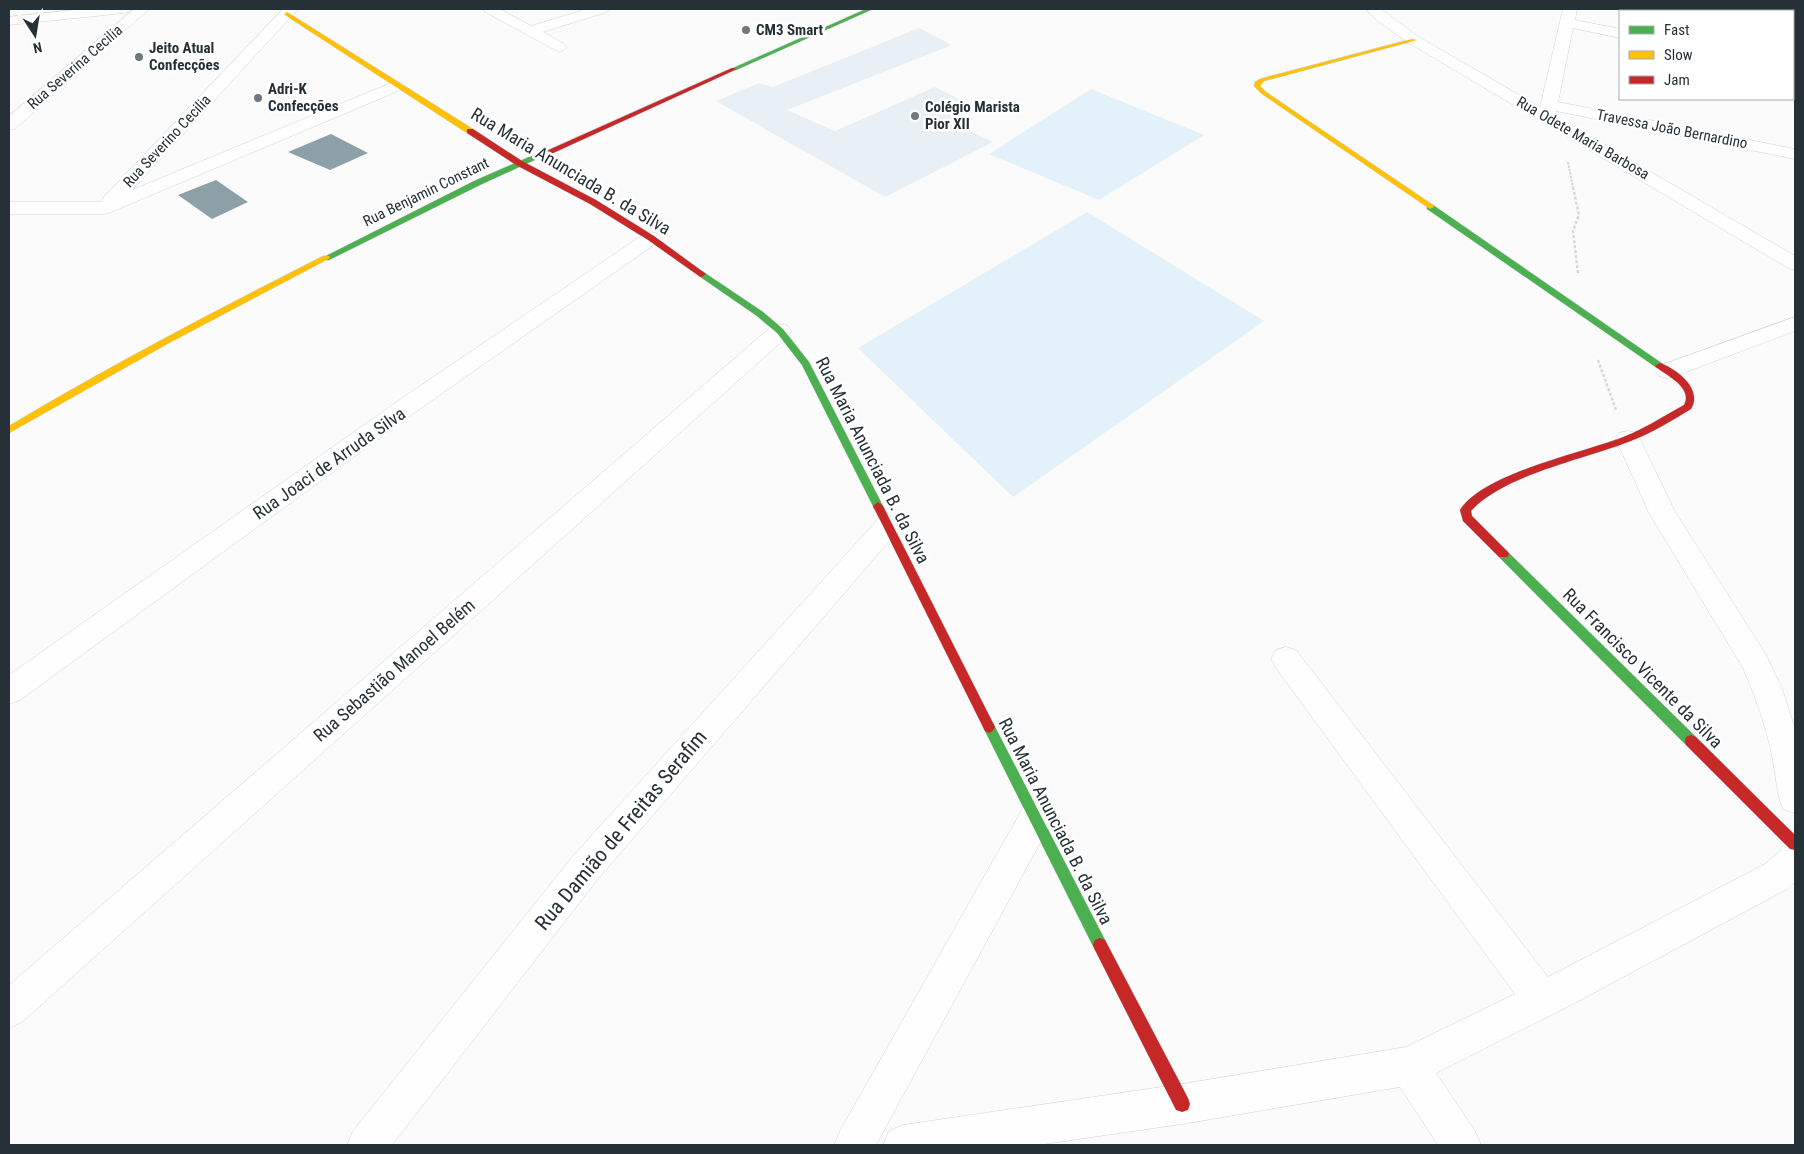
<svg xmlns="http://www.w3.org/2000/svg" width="1804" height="1154" viewBox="0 0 1804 1154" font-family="'Roboto Condensed',sans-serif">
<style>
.built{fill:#e8f0f5}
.green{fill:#e2f1fa}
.building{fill:#8ea0a7}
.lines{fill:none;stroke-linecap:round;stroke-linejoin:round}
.street-casing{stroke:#ced3d7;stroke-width:1}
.fast-casing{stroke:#ced3d7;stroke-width:1}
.slow-casing{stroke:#ced3d7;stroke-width:1}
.jam-casing{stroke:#ced3d7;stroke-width:1}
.path-far1{stroke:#d8d8d9;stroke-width:2;stroke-dasharray:2.5 1;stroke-linecap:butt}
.path{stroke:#d8d8d9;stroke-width:2.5;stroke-dasharray:3 2;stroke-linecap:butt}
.street{fill:#fefefe;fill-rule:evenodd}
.fast{fill:#4caf50;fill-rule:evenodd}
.slow{fill:#ffc107;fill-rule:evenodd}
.jam{fill:#c62828;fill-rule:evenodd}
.poi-dot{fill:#71787c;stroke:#fff;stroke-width:2}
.labels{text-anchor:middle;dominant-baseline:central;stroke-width:5;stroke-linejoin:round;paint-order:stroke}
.far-poi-label{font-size:15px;font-weight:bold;fill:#263137;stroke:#fff;text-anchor:start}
.far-street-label{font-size:15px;fill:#263137;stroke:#fff}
.street-label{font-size:18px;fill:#263137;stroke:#fff}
.near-street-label{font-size:21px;fill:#263137;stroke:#fff}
</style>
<rect width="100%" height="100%" fill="#fbfbfb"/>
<path class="built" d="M919 28 952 45 787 110 835 131 935 87 975 107 950 122 993 142 885 197 716 101 759 83 773 87Z"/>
<path class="green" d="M1091 89 1204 135 1099 200 989 154Z
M1087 212 1264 321 1013 497 858 348Z"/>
<path class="building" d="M331 134 368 153 330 170 288 152Z
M216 180 248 202 212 219 178 195Z"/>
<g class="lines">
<defs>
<path id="street" d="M84 9H131L129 12 124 13 9 25V17Z
M134 9H149L15 129 9 130V116Z
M283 9H298L132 190 391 83H403L405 86 403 89 111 212 104 214H9V202H102L104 197Z
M483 9H500L531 26 587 9H609L607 12 543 32 564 44 567 47 564 50 559 52 485 12Z
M1366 9H1381L1419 37 1540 107 1563 9H1577L1575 20 1620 29V38L1573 28 1558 102 1795 149V159L1556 111 1555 116 1795 256V270L1788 268 1409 43 1376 20Z
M1793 58H1795V68H1793Z
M651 232 658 234 661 238 658 242 414 413 20 700 9 704V675L398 401 644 234Z
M1795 317V331L1675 376 1667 378 1659 376 1656 371 1659 366Z
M780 324 788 326 791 331 788 336 22 1022 9 1028V985L772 326Z
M1628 431 1637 433 1640 439 1674 510 1765 653 1782 688 1795 729V813L1783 809C1776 792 1776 774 1772 756 1766 726 1755 695 1743 668L1649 513 1616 439 1619 433Z
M888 515 897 518 901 525 897 532 597 880 392 1145H347L353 1131 573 856 879 518Z
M1286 647 1296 650 1548 977 1765 864 1780 851 1783 845 1795 840V882L1789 888 1571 1005 1436 1073 1475 1131 1481 1145H1438L1400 1087 1182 1124 1037 1145H883L889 1131 903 1125 1182 1084 1406 1047 1515 994 1276 668 1271 659 1276 650Z
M1035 804 1047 808 1052 819 1047 830 876 1145H834L840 1131 1023 808Z"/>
<path id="fast" d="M866 9H873L736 70 731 69Z
M545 150 552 152 480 185 329 260H323L322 258 474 181Z
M1427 205H1433L1663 364V368H1657L1427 209Z
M702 271 763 312 783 329 809 362 883 506 882 509H874L873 506 802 365 777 333 757 316 699 276 698 274Z
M1503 550 1507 551 1696 737 1697 741 1696 745 1691 747 1686 745 1499 557 1497 554Z
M989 721 993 723 1105 940 1107 945 1105 950 1100 952 1095 950 983 727 985 723Z"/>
<path id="slow" d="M287 12 473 129 474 131 467 133 285 15 284 14Z
M1412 39 1417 40 1264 81 1260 86 1266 92 1433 205 1434 207 1430 209 1262 94 1254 86 1255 82 1260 79Z
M323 256H329L330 258 169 343 9 433V426C111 365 217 310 323 256Z"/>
<path id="jam" d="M732 68 737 69 551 154 544 152Z
M467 129H473L522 161 596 200 654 236 706 274 702 277 699 276 648 240 590 204 516 165 467 133Z
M1660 363C1678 369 1703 390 1691 409 1671 421 1652 433 1631 441 1585 459 1503 475 1471 511L1472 516 1507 551 1509 554 1507 557H1499L1463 521 1460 510C1482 474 1582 453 1623 437 1644 429 1664 416 1684 405 1693 388 1668 376 1657 368L1655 366Z
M878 502 883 506 993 723 995 727 993 731 989 733 985 731 873 506Z
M1691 735 1696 737 1795 835V850L1790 849 1686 745 1685 741 1686 737Z
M1100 938 1105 940 1188 1098 1190 1104 1188 1110 1182 1112 1176 1110 1095 950 1093 945 1095 940Z"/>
</defs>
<use href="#street" class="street-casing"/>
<use href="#fast" class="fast-casing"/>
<use href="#slow" class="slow-casing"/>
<use href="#jam" class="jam-casing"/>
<path class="path-far1" d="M1568 162 1573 188"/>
<path class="path" d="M1573 187 1579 215 1573 231 1578 273
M1598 360 1616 410"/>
<use href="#street" class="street"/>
<use href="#fast" class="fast"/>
<use href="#slow" class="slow"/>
<use href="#jam" class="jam"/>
</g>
<g class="poi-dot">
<circle cx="746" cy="30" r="5"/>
<circle cx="139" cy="57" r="5"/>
<circle cx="258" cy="98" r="5"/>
<circle cx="915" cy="116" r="5"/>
</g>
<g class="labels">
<g class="far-poi-label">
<text x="756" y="30">CM3 Smart</text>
<text x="149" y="48">Jeito Atual<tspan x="149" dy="17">Confecções</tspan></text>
<text x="268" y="89">Adri-K<tspan x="268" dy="17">Confecções</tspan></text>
<text x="925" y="107">Colégio Marista<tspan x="925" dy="17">Pior XII</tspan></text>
</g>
<g class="far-street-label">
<text transform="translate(75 67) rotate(-41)">Rua Severina Cecilia</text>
<text transform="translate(1672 129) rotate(11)">Travessa João Bernardino</text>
<text transform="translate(1583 138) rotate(30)">Rua Odete Maria Barbosa</text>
<text transform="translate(167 141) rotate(-47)">Rua Severino Cecilia</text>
<text transform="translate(426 192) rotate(-26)">Rua Benjamin Constant</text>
</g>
<g class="street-label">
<text transform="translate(571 171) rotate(31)">Rua Maria Anunciada B. da Silva</text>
<text transform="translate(873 460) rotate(63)">Rua Maria Anunciada B. da Silva</text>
<text transform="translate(329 463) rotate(-35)">Rua Joaci de Arruda Silva</text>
<text transform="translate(1643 668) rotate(45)">Rua Francisco Vicente da Silva</text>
<text transform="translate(394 670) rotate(-41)">Rua Sebastião Manoel Belém</text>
<text transform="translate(1056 821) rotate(63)">Rua Maria Anunciada B. da Silva</text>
</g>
<g class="near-street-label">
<text transform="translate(621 830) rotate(-50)">Rua Damião de Freitas Serafim</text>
</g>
</g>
<rect width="1804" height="1154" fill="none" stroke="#263137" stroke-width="20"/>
<rect x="1619" y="10" width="175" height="90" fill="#ffffff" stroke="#a8adaf"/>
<rect x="1629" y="26" width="25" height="8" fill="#4caf50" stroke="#a8adaf"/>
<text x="1664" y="35" font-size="15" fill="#263137">Fast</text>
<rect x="1629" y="51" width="25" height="8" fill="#ffc107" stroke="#a8adaf"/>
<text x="1664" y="60" font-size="15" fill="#263137">Slow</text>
<rect x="1629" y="76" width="25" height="8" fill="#c62828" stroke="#a8adaf"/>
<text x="1664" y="85" font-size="15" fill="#263137">Jam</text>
<g transform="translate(35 35) rotate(168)" stroke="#ffffff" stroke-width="4" paint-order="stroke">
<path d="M0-4L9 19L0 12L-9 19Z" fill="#263137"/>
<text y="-8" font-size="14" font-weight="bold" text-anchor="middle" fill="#263137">N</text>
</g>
</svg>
